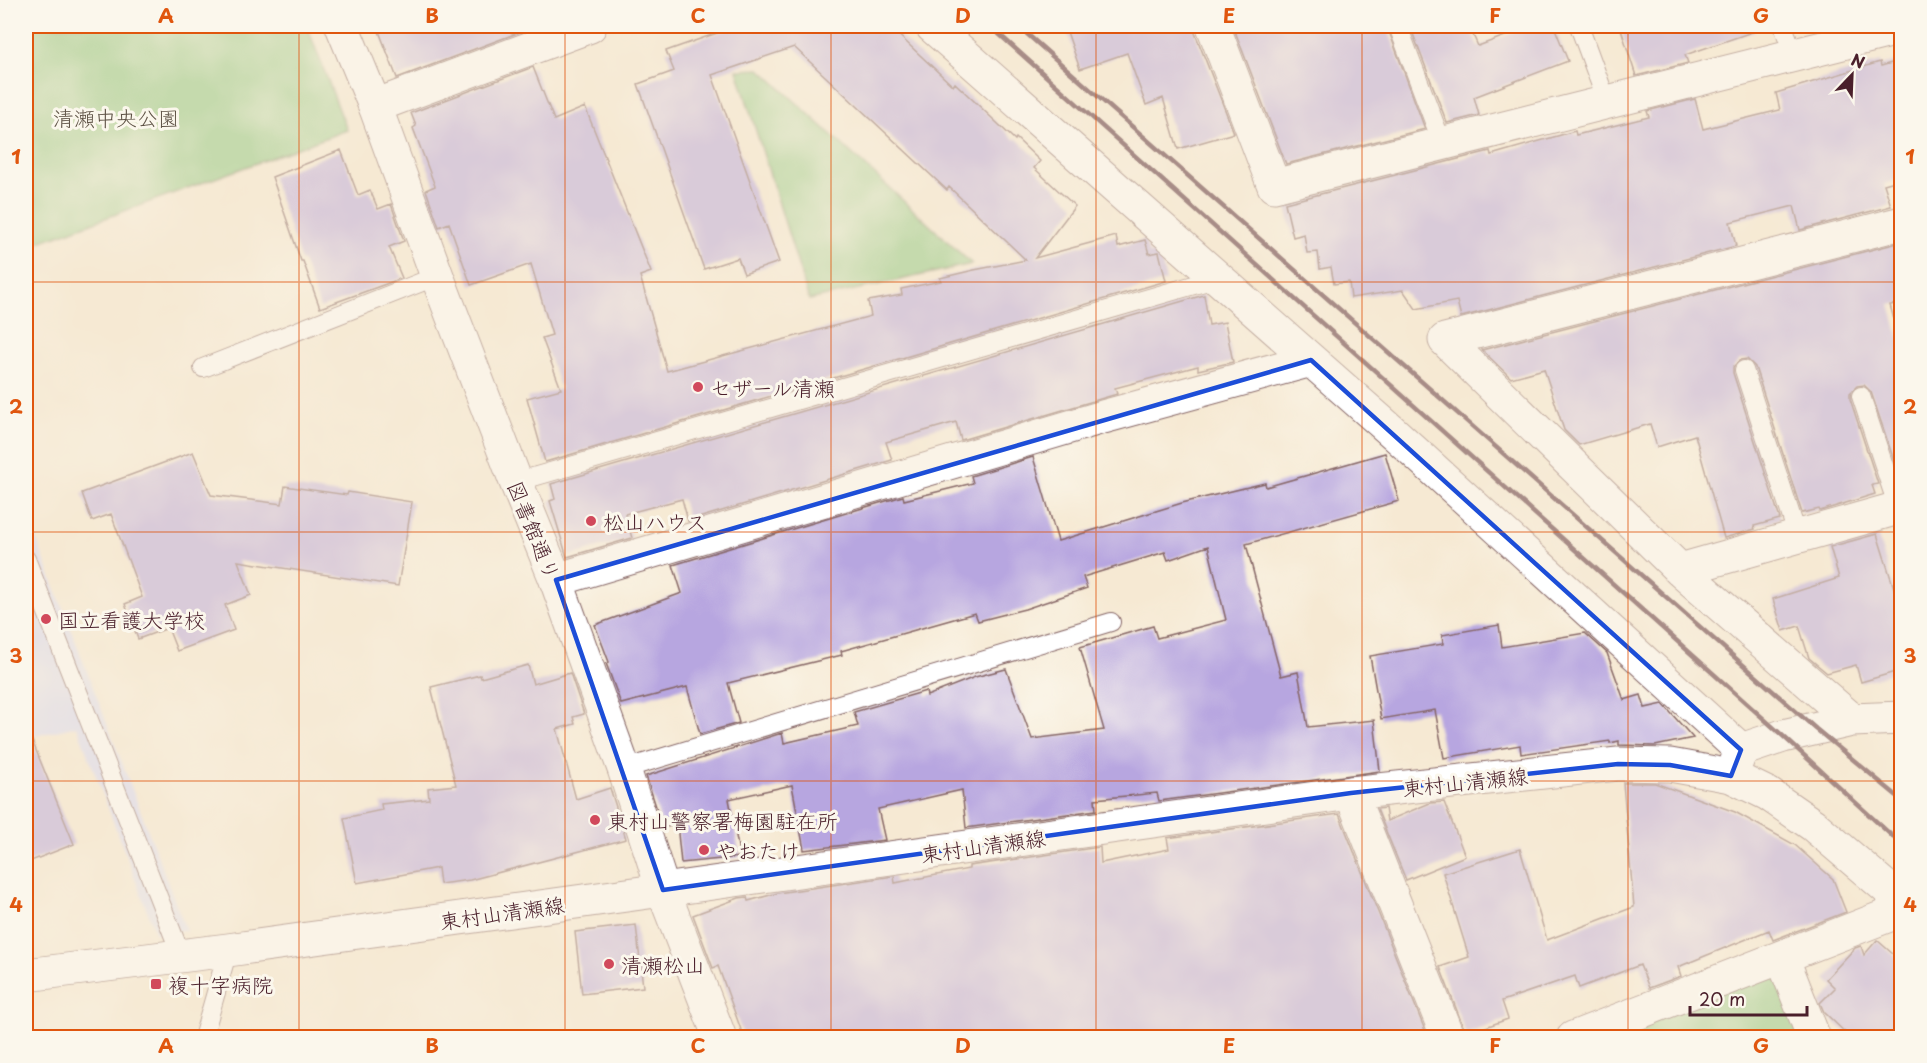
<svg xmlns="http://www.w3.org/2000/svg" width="1927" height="1063" viewBox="0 0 1927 1063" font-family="'Playpen Sans','Klee One',sans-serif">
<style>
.built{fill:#d4d8f9}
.green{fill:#89c77e;stroke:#6a7354;stroke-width:1.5}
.building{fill:#b7a6e0}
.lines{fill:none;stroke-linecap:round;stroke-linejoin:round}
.service-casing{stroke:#866666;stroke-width:20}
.minor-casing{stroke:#866666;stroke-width:35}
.tertiary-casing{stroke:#866666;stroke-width:35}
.secondary-casing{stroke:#866666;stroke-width:35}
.service{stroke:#fff;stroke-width:18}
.minor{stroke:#fff;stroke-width:33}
.tertiary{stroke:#fff;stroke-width:33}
.secondary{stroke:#fff;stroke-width:33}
.rail{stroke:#4a1f2b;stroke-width:4.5}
.marked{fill:none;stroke:#1d4ed8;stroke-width:4.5;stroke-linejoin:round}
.grid{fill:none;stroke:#e0560e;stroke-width:1.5;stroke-opacity:0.55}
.poi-dot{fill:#d1495b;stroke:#fbf7ec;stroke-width:2}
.labels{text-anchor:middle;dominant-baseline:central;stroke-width:6;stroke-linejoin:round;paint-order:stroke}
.park-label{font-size:21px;fill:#5d5144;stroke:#fbf7ec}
.poi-label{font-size:21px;fill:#4a1f2b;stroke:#fbf7ec;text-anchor:start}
.street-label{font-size:21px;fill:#4a1f2b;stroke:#fbf7ec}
.neatline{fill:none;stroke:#e0560e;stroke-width:2}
.grid-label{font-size:20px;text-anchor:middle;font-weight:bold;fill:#e0560e}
</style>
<rect width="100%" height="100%" fill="#fbf7ec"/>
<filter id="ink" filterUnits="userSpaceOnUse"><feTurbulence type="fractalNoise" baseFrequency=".0167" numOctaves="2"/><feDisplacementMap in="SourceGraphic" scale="12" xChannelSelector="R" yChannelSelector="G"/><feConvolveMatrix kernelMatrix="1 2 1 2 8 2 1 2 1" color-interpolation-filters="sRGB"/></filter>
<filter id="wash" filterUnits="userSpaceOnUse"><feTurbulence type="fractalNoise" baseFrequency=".008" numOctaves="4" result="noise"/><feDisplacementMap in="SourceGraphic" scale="24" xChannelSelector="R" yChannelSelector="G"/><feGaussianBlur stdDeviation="1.35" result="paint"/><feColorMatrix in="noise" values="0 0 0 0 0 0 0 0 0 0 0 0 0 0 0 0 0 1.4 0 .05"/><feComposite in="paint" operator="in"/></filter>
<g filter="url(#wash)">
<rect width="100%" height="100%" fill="#f6e9d3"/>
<path class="built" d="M26 512 186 930 156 934 77 726 26 738Z"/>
<path class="green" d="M26 26H307L347 130 26 247Z
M760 69 972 264 809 300 737 70Z
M1782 957 1814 1037H1627L1619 1020Z"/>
<g id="blocks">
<path class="building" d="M377 26H517L520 32 397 78Z
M737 26H889L953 86 955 83 1015 140 1016 138 1040 161 1034 168 1075 206 1035 258 1116 236 1118 247 1145 240 1149 254 1159 252 1166 281 545 462 527 398 561 389 542 338 552 335 531 264 471 285 449 223 439 227 426 190 435 186 413 128 416 126 411 113 533 67 554 120 585 107 651 272 640 276 667 371 871 316 868 301 902 295 901 289 941 281 940 278 974 270 1026 260 949 187 947 190 794 47 712 75 779 262 744 274 738 258 704 269 638 84 674 71 666 51Z
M1065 26H1195V33L1234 133 1178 149 1163 98 1146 105 1127 53 1080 69Z
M1233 26H1387L1425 129 1286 164Z
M1410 26H1469L1478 46 1532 26H1554L1568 61 1474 97 1479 115 1447 123Z
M1620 26H1754L1755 31 1685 55 1688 63 1636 76Z
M1902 60V179L1884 184 1891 206 1800 230 1794 206 1730 222 1736 246 1461 317 1457 301 1416 309 1403 290 1351 298 1349 282 1334 284 1331 267 1320 269 1318 252 1307 253 1304 234 1293 237 1285 203 1490 151 1491 155 1575 131 1576 135 1649 117 1647 111 1695 99 1703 129 1780 110 1776 93 1880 62 1881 66Z
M341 150 358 195 370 190 378 209 391 204 404 241 389 247 402 278 320 308 303 261H301L272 177Z
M1902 242V303L1890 305 1902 348V477L1900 478 1871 392 1864 385 1857 386 1850 393V399L1878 484 1872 485 1875 494 1820 511 1819 509 1802 513 1755 367 1747 359 1740 360 1733 367V373L1780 519 1754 526 1755 529 1724 538 1695 435 1657 447 1650 424 1579 445 1564 430 1544 369 1511 378 1482 350Z
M1204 295 1209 325 1225 322 1233 362 1198 370V366L1115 388 1117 394 961 440 956 422 886 442 892 460 688 521 682 499 625 514 632 538 567 557 566 554 550 501 555 499 551 484Z
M193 452 211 495 282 504 285 486 347 495 348 492 412 502 398 586 238 561 251 595 225 605 234 630 177 651 168 628 138 639 125 604 142 597 111 514 92 521 82 493Z
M1385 453 1399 501 1246 544 1281 676 1298 672 1308 727 1374 720 1380 771 1159 801 1157 793 1095 799 1096 810 966 828 962 790 878 809 885 840 804 850 792 785 729 799 740 857 681 863 677 824 663 828 646 776 782 733 784 743 858 726 854 712 926 691 927 696 975 677 1006 669 1032 739 1104 730 1080 647 1153 626 1157 638 1226 620 1208 546 1168 560 1165 552 1083 577 1087 588 1025 609 978 621 975 613 841 651 842 655 728 683 739 723 700 734 687 687 621 704 606 663 609 662 595 625 682 593 673 565 903 496 904 500 973 483 971 476 1033 457 1058 541 1182 503 1265 483 1266 487Z
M1877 534 1902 614V670L1861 682 1856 665 1827 673 1809 658 1799 626 1783 631 1773 599 1839 578 1830 547Z
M1499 625 1502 647 1585 633 1607 653 1624 700 1641 695 1645 708 1663 704 1693 738 1655 746 1619 745V741L1610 743V741L1521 754 1520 745 1444 758 1435 710 1381 719 1370 656 1443 644 1442 635Z
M528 665 533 684 570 673 584 714 573 717 575 724 557 729 576 799 610 788 626 839 470 880 440 884 438 868 357 883 344 818 382 810 381 804 429 799 428 788 456 785 431 687 480 675 481 678Z
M27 728 74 844 26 863V729Z
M1623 783H1655L1735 812 1795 845 1833 879 1846 912 1773 940 1769 930 1678 967 1681 976 1649 988 1640 965 1579 988 1575 976 1502 1001 1508 1019 1466 1034 1440 967 1469 957 1443 873 1520 849 1547 940 1634 907Z
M1444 802 1465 856 1406 880 1377 809 1385 808 1387 821 1430 803Z
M1339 814 1428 1038H744L718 966 713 968 693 915 739 898 747 897 748 901 778 893 894 876 895 883 905 881 969 869V866L1100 847 1101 863 1169 849 1167 838Z
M636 925 643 987 582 994 575 932Z
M1877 940 1902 962V1038H1851L1824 1012 1820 1003 1835 988 1826 979 1855 948 1861 946 1864 955Z"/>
</g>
</g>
<g filter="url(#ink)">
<use href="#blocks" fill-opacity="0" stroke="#866666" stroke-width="1.5"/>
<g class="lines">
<defs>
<path id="service" d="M1398 26 1442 143
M1579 26 1607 102
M1783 26 1794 55
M203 368 437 276
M1744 370 1798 537
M1861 396 1898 508
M516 482 1218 278
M26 559 181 955
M624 769 1111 622
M203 1038 228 950"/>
<path id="minor" d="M932 26 1396 435 1741 750
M1213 26 1274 186 1902 28
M375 106 590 26
M1445 340 1680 570 1852 720
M1445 340 1902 223
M1680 570 1902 507
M556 580 1103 417 1311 360
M1734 769 1741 750 1783 736 1852 720 1902 718
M1351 793 1448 1038
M1782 957 1814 1038"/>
<path id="tertiary" d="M342 26 375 106 437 276 516 482 556 580 624 769 663 890 720 1038
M1573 1038 1902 910"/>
<path id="secondary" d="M26 975 228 950 663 890 1351 793 1618 764 1670 765 1731 776 1768 794 1813 825 1902 901"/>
</defs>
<use href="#service" class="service-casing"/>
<use href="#minor" class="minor-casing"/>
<use href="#tertiary" class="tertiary-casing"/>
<use href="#secondary" class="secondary-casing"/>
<use href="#service" class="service"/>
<use href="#minor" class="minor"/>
<use href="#tertiary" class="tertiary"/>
<use href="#secondary" class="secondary"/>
<path class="rail" d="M990 26 1783 736 1902 845
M1018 26 1816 729 1902 800"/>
</g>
</g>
<path d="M0 0H1927V1063H0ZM1311 360 1741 750 1731 776 1670 765 1618 764 1351 793 663 890 556 580Z" fill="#f6e9d3" fill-opacity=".55" fill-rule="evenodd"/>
<path class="marked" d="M1311 360 1741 750 1731 776 1670 765 1618 764 1351 793 663 890 556 580Z"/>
<path class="grid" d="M299 26V1038M565 26V1038M831 26V1038M1096 26V1038M1362 26V1038M1628 26V1038M26 282H1902M26 532H1902M26 781H1902"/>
<g class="poi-dot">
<circle cx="698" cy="387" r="6"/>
<circle cx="591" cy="521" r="6"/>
<circle cx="46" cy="619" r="6"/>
<circle cx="595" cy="820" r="6"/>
<circle cx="704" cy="850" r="6"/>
<circle cx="609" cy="964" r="6"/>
<rect x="150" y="978" width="12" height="12" rx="3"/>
</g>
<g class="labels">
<g class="park-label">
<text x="116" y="117">清瀬中央公園</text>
</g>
<g class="poi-label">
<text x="710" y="387">セザール清瀬</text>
<text x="603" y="521">松山ハウス</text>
<text x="58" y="619">国立看護大学校</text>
<text x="607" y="820">東村山警察署梅園駐在所</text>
<text x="716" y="850">やおたけ</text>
<text x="621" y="964">清瀬松山</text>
<text x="168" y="984">複十字病院</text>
</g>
<g class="street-label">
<text transform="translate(535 530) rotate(68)">図書館通り</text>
<text transform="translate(1465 781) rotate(-6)">東村山清瀬線</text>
<text transform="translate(983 845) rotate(-8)">東村山清瀬線</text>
<text transform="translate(502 912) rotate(-8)">東村山清瀬線</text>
</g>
</g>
<rect width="1927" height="1063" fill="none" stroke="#fbf7ec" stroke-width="66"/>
<g transform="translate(1852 75) rotate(23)" stroke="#fbf7ec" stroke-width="4.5" paint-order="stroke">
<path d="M0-4.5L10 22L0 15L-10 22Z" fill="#4a1f2b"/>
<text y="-9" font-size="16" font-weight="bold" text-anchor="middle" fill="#4a1f2b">N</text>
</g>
<path d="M1690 1006v9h117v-9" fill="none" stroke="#4a1f2b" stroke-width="3"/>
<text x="1699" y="1006" font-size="18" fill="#4a1f2b" stroke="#fbf7ec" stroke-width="4.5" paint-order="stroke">20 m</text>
<rect x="33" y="33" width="1861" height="997" class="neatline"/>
<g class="grid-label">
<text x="166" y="23">A</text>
<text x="432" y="23">B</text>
<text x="698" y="23">C</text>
<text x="963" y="23">D</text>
<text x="1229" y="23">E</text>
<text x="1495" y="23">F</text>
<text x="1761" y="23">G</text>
<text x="16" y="164">1</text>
<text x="1910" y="164">1</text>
<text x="16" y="414">2</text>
<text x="1910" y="414">2</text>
<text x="16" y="663">3</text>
<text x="1910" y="663">3</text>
<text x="16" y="912">4</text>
<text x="1910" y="912">4</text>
<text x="166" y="1053">A</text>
<text x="432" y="1053">B</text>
<text x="698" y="1053">C</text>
<text x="963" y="1053">D</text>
<text x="1229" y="1053">E</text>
<text x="1495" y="1053">F</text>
<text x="1761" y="1053">G</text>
</g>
</svg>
